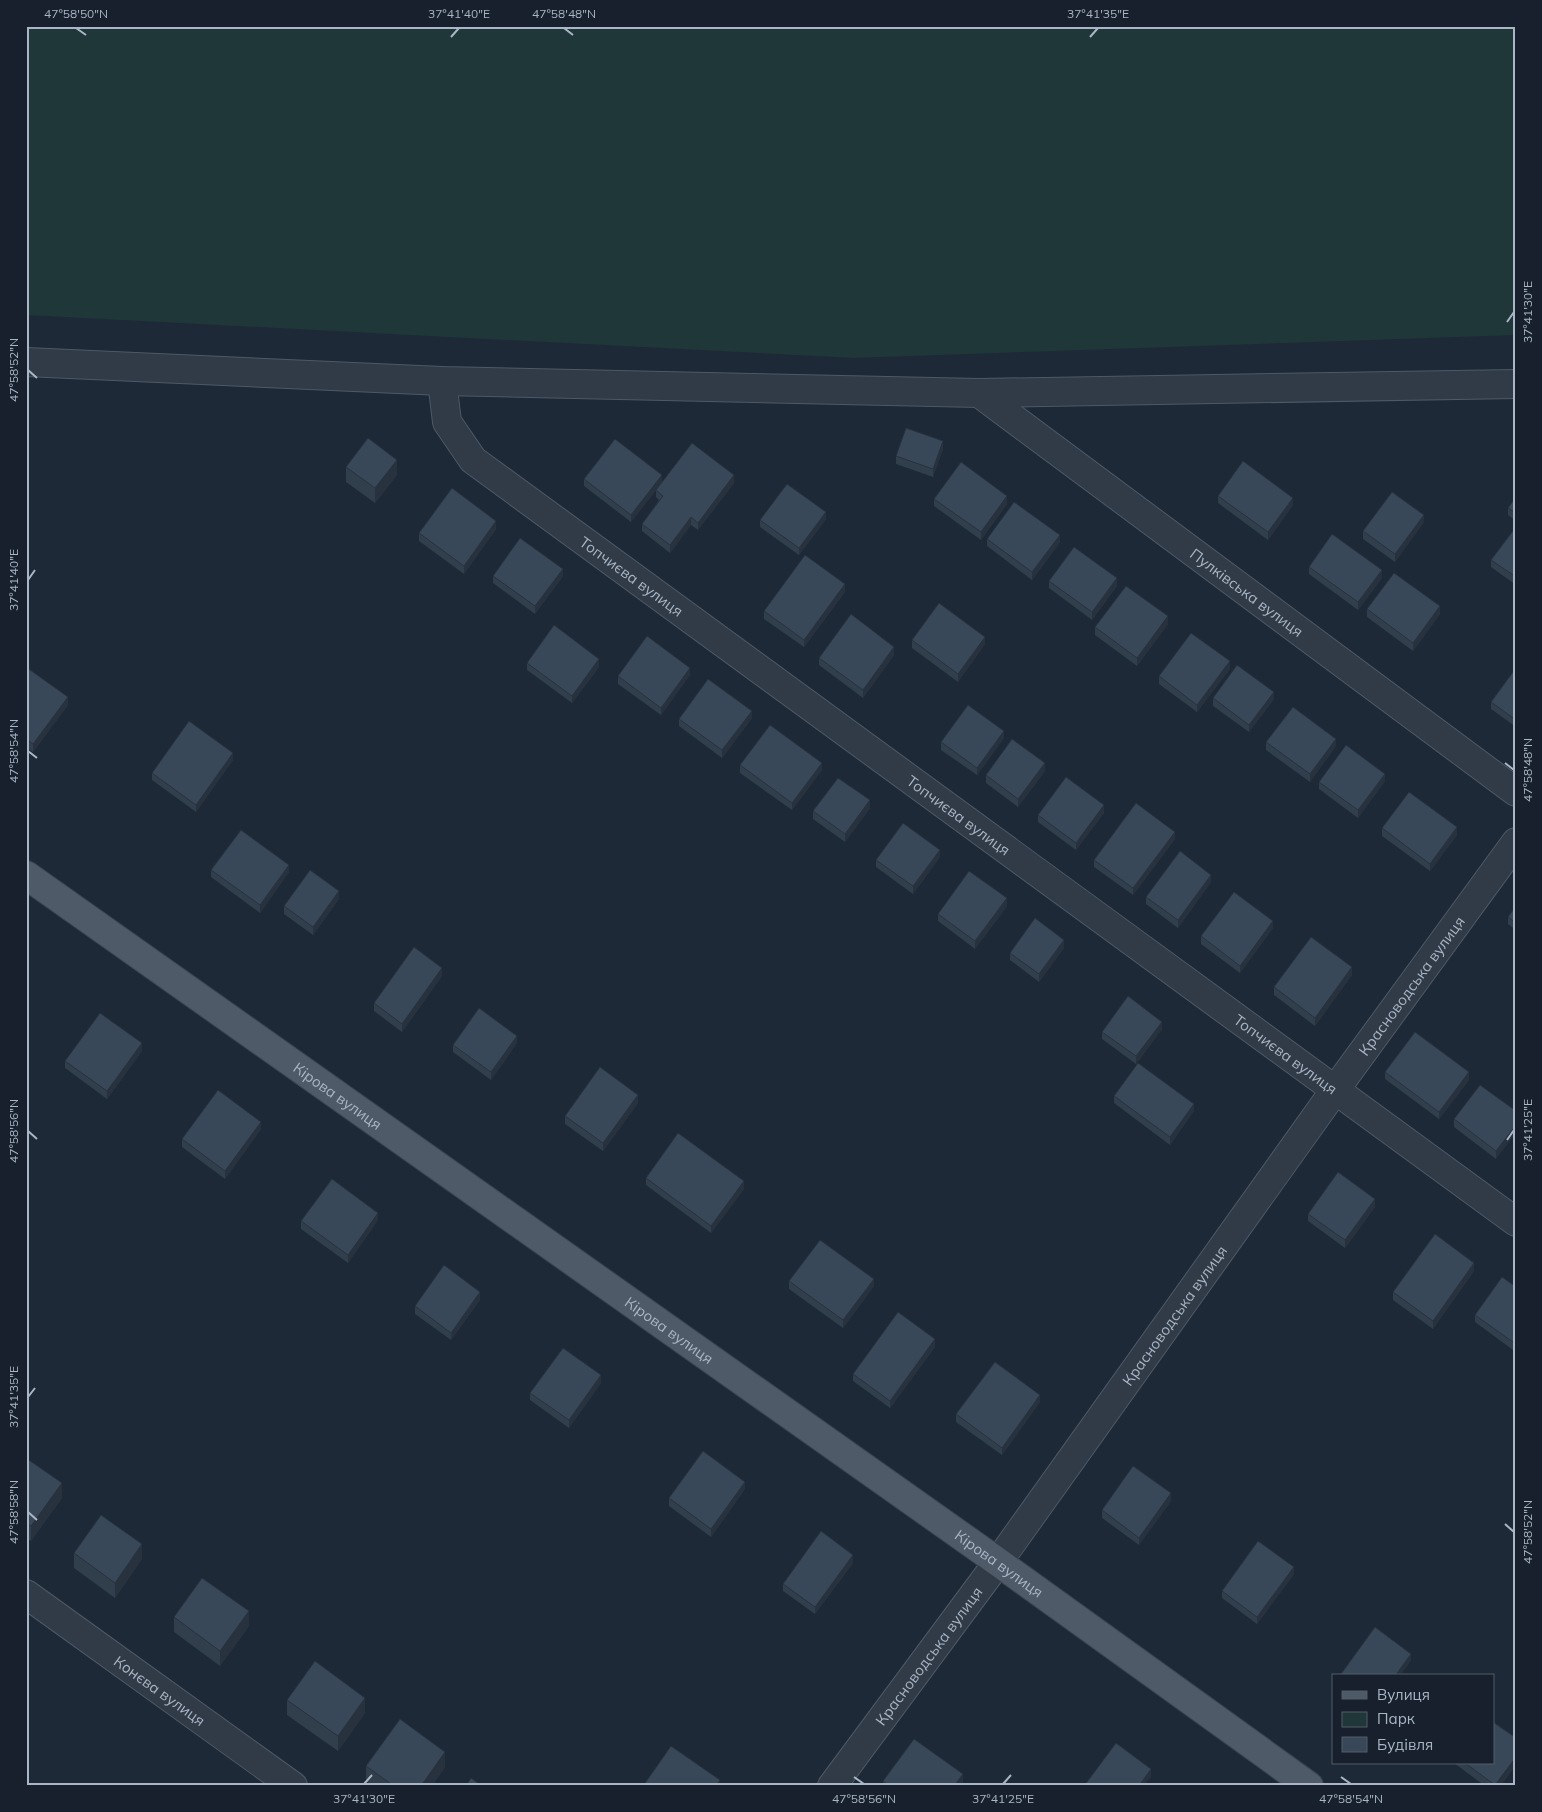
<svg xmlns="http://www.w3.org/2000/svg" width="1542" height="1812" viewBox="0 0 1542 1812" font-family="Mulish,sans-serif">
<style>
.green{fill:#1f3738}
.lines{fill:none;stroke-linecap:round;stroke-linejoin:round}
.minor-casing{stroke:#4e5966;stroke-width:30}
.major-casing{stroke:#3a4451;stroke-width:30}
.minor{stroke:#313b48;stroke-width:28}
.major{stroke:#4e5a68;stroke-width:28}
.wall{fill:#313e4c}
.shaded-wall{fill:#28323e}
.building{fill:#394858;stroke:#28323e}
.ticks{fill:none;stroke:#aab6c5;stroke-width:2}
.labels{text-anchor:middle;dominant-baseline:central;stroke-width:4;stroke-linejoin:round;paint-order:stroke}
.street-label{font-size:15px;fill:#aab6c5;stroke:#17202c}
.neatline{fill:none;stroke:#aab6c5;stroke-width:2}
.ticks-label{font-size:12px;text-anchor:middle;fill:#aab6c5}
</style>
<rect width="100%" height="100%" fill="#1d2937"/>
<path class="green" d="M26 26H1516V335L854 358 26 315Z"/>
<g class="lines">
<defs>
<g id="minor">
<path d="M26 362 442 381 979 393 1516 384"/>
<path id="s1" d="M442 381 447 422 473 460 1516 1222"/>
<path id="s2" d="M979 393 1516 792"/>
<path id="s3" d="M26 1594 293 1786"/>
<path id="s4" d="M832 1786 998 1562 1335 1090 1516 842"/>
</g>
<g id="major">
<path id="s5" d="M26 875 998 1562 1309 1786"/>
</g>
</defs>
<use href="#minor" class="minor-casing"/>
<use href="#major" class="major-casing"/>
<use href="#minor" class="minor"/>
<use href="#major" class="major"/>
</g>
<path class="wall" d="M943 449 933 477 896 464V456Z
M346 467 397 475 375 503 346 482Z
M584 479 662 482 734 483 698 530 691 525 670 553 642 531V524L659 500 656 497V490L631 522 584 486Z
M1218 496 1293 505 1268 540 1218 503Z
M1516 497V521L1508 515V508Z
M934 499 1007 504 981 540 934 506Z
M826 519 799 555 760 527V520Z
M1424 522 1395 562 1363 539V531Z
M1516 527V585L1491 567V560Z
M496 529 464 574 419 541V533Z
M987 539 1060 542 1032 580 987 546Z
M1309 567 1382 578 1358 610 1309 574Z
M493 576H563L535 614 493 583Z
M1049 581 1117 586 1092 620 1049 588Z
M845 592 804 647 764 619V611Z
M1367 609 1440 614 1413 651 1367 617Z
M1168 624 1137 666 1095 635V627Z
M912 640 985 644 958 682 912 648Z
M894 655 863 698 819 665V658Z
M527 663 599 667 572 703 527 670Z
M26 667 68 705 33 752 26 747Z
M1516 668V727L1491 709V702Z
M1230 669 1197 712 1159 684V676Z
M690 675 661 715 618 684V676Z
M1213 698 1274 699 1249 732 1213 706Z
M752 718 722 758 679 726V719Z
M1004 738 977 775 941 750V742Z
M1266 742 1336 746 1310 782 1266 750Z
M233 760 196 812 152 780V773Z
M740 765 822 770 792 810 740 773Z
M1045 771 1018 807 986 783V775Z
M1385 781 1358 818 1319 789V782Z
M870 808 845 842 813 819V811Z
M1104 813 1076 850 1038 822V815Z
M1382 828 1457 835 1430 871 1382 836Z
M1175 839 1133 895 1094 867V860Z
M940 857 913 894 876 867V860Z
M211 870 289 872 260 913 211 877Z
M1211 882 1178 928 1146 904V897Z
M339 899 313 935 284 914V906Z
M1007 906 975 949 938 921V914Z
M1516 906V930L1508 924V917Z
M1273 928 1240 973 1201 944V936Z
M1064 948 1039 982 1010 960V953Z
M1352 975 1315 1026 1274 995V987Z
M442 976 402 1032 374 1011V1003Z
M1162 1029 1136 1064 1102 1039V1032Z
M517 1043 491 1080 453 1052V1045Z
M142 1051 107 1099 65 1068V1061Z
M1385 1072 1469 1080 1439 1119 1385 1079Z
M1114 1096 1194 1111 1170 1145 1114 1103Z
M638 1103 603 1151 565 1124V1116Z
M1516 1111 1496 1159 1454 1127V1119Z
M261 1129 225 1179 182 1147V1139Z
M646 1178 744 1189 711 1233 646 1185Z
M1375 1207 1345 1248 1308 1221V1214Z
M378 1220 348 1263 301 1229V1221Z
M1474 1271 1433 1329 1393 1300V1292Z
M789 1281 874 1286 843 1328 789 1289Z
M1516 1287 1513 1350 1475 1322V1315Z
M480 1300 451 1340 415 1314V1306Z
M935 1347 890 1408 853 1381V1374Z
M601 1383 569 1428 530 1400V1393Z
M1040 1402 1002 1455 956 1422V1414Z
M26 1458 62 1498 31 1541 26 1538Z
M745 1489 711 1537 669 1506V1498Z
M1171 1501 1139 1545 1102 1518V1510Z
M74 1553 142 1559 115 1598 74 1568Z
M853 1563 815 1614 783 1591V1584Z
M1294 1574 1257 1624 1222 1598V1591Z
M174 1617 249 1626 220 1666 174 1632Z
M287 1700 365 1713 338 1751 287 1715Z
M1454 1763H1493L1501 1786H1485Z
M366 1766 445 1767 432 1786H373L366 1781Z
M883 1781 963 1782 960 1786H883Z"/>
<path class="shaded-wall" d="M943 441V449L933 477V469Z
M397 460V475L375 503V488Z
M662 475V482L631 522V515Z
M734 475V483L698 530V523Z
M1007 496V504L981 540V532Z
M1293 498V505L1268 540V532Z
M826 512V519L799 555V548Z
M1424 515V522L1395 562V554Z
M691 517V525L670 553V545Z
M496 521V529L464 574V566Z
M1060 535V542L1032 580V572Z
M563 569V576L535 614V606Z
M1382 570V578L1358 610V602Z
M1117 578V586L1092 620V612Z
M845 584V592L804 647V640Z
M1440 606V614L1413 651V643Z
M1168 616V624L1137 666V658Z
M985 637V644L958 682V674Z
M894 647V655L863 698V690Z
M599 659V667L572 703V696Z
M1230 661V669L1197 712V705Z
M690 668V675L661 715V708Z
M1274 692V699L1249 732V725Z
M68 697V705L33 752V744Z
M752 711V718L722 758V750Z
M1004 731V738L977 775V768Z
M1336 739V746L1310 782V774Z
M233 753V760L196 812V805Z
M822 763V770L792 810V803Z
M1045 763V771L1018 807V799Z
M1385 774V781L1358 818V810Z
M870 800V808L845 842V834Z
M1104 805V813L1076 850V843Z
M1457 827V835L1430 871V864Z
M1175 832V839L1133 895V888Z
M940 850V857L913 894V886Z
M289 865V872L260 913V905Z
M1211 875V882L1178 928V920Z
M339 891V899L313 935V927Z
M1007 898V906L975 949V941Z
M1273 921V928L1240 973V966Z
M1064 940V948L1039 982V974Z
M1352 967V975L1315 1026V1018Z
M442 968V976L402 1032V1024Z
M1162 1022V1029L1136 1064V1056Z
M517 1036V1043L491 1080V1072Z
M142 1043V1051L107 1099V1091Z
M1469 1072V1080L1439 1119V1112Z
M638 1095V1103L603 1151V1143Z
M1194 1104V1111L1170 1145V1137Z
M261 1122V1129L225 1179V1171Z
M1516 1125V1133L1496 1159V1151Z
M744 1181V1189L711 1233V1226Z
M1375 1199V1207L1345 1248V1240Z
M378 1213V1220L348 1263V1255Z
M1474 1263V1271L1433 1329V1321Z
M874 1279V1286L843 1328V1320Z
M480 1292V1300L451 1340V1333Z
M935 1339V1347L890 1408V1401Z
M1516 1339V1347L1513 1350V1342Z
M601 1375V1383L569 1428V1420Z
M1040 1395V1402L1002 1455V1448Z
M745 1482V1489L711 1537V1529Z
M62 1483V1498L31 1541V1526Z
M1171 1493V1501L1139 1545V1538Z
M142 1544V1559L115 1598V1583Z
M853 1555V1563L815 1614V1607Z
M1294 1567V1574L1257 1624V1617Z
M249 1611V1626L220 1666V1651Z
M1411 1654V1661L1400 1676H1395Z
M365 1698V1713L338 1751V1736Z
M445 1752V1767L432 1786H421Z
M1516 1757V1765L1501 1786H1495Z
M1151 1769V1777L1144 1786H1139Z
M963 1774V1782L960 1786H954Z
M720 1780V1786H716Z"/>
<path class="building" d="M906 428 943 441 933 469 896 456Z
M368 438 397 460 375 488 346 467Z
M615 439 662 475 631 515 584 479Z
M692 443 734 475 698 523 691 517 670 545 642 524 663 496 656 490Z
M1243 461 1293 498 1268 532 1218 496Z
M961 462 1007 496 981 532 934 499Z
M787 484 826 512 799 548 760 520Z
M452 488 496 521 464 566 419 533Z
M1392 492 1424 515 1395 554 1363 531Z
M1516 497V513L1508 508Z
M1014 502 1060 535 1032 572 987 539Z
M1516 527V577L1491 560Z
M1332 534 1382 570 1358 602 1309 567Z
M520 538 563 569 535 606 493 576Z
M1074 547 1117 578 1092 612 1049 581Z
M805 555 845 584 804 640 764 611Z
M1394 573 1440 606 1413 643 1367 609Z
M1126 586 1168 616 1137 658 1095 627Z
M939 603 985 637 958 674 912 640Z
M851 614 894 647 863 690 819 658Z
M554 625 599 659 572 696 527 663Z
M1191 633 1230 661 1197 705 1159 676Z
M647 636 690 668 661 708 618 676Z
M1237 665 1274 692 1249 725 1213 698Z
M26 667 68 697 33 744 26 739Z
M1516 668V720L1491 702Z
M708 679 752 711 722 750 679 719Z
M968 705 1004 731 977 768 941 742Z
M1293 707 1336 739 1310 774 1266 742Z
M189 721 233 753 196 805 152 773Z
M770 725 822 763 792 803 740 765Z
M1012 739 1045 763 1018 799 986 775Z
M1346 745 1385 774 1358 810 1319 782Z
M1066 777 1104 805 1076 843 1038 815Z
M838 778 870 800 845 834 813 811Z
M1409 792 1457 827 1430 864 1382 828Z
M1136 803 1175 832 1133 888 1094 860Z
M903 823 940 850 913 886 876 860Z
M241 830 289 865 260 905 211 870Z
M1180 851 1211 875 1178 920 1146 897Z
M310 870 339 891 313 927 284 906Z
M969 871 1007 898 975 941 938 914Z
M1234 892 1273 921 1240 966 1201 936Z
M1516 906V923L1508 917Z
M1035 918 1064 940 1039 974 1010 953Z
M1311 937 1352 967 1315 1018 1274 987Z
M414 947 442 968 402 1024 374 1003Z
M1128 996 1162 1022 1136 1056 1102 1032Z
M479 1008 517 1036 491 1072 453 1045Z
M100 1013 142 1043 107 1091 65 1061Z
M1415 1032 1469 1072 1439 1112 1385 1072Z
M1138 1063 1194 1104 1170 1137 1114 1096Z
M600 1067 638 1095 603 1143 565 1116Z
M1480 1085 1516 1111V1125L1496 1151 1454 1119Z
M218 1090 261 1122 225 1171 182 1139Z
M678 1133 744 1181 711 1226 646 1178Z
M1338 1172 1375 1199 1345 1240 1308 1214Z
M332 1179 378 1213 348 1255 301 1221Z
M1435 1234 1474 1263 1433 1321 1393 1292Z
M820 1240 874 1279 843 1320 789 1281Z
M444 1265 480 1292 451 1333 415 1306Z
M1502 1277 1516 1287V1339L1513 1342 1475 1315Z
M898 1312 935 1339 890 1401 853 1374Z
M563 1348 601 1375 569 1420 530 1393Z
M995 1362 1040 1395 1002 1448 956 1414Z
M703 1451 745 1482 711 1529 669 1498Z
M26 1458 62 1483 31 1526 26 1523Z
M1133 1466 1171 1493 1139 1538 1102 1510Z
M101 1515 142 1544 115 1583 74 1553Z
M821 1531 853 1555 815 1607 783 1584Z
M1258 1541 1294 1567 1257 1617 1222 1591Z
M202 1578 249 1611 220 1651 174 1617Z
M1375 1627 1411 1654 1395 1676H1344L1341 1674Z
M315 1661 365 1698 338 1736 287 1700Z
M400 1719 445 1752 421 1786H394L366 1766Z
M1493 1722 1516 1738V1757L1495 1785 1465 1763H1493Z
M914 1739 963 1774 954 1786H890L883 1781Z
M1116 1743 1151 1769 1139 1786H1084Z
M671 1746 720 1780 716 1786H643Z
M471 1778 482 1786H466Z"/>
<path class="ticks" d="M76 28 86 35M564 28 573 35M451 37 459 28M1090 37 1098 28M1507 322 1514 312M28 370 37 378M28 580 35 570M28 751 37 758M1505 763 1514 770M28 1131 37 1139M1507 1140 1514 1130M28 1397 35 1388M28 1512 37 1520M1505 1524 1514 1532M854 1777 864 1784M1341 1777 1351 1784M364 1784 372 1775M1003 1784 1011 1775"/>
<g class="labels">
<g class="street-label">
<text stroke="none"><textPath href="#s1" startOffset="284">Топчиєва вулиця</textPath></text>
<text stroke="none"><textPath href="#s2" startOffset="334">Пулківська вулиця</textPath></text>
<text stroke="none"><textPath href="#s1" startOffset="689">Топчиєва вулиця</textPath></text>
<text stroke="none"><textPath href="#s4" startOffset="988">Красноводська вулиця</textPath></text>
<text stroke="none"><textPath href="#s1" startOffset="1094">Топчиєва вулиця</textPath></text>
<text stroke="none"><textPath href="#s5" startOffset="382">Кірова вулиця</textPath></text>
<text stroke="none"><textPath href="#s4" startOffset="582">Красноводська вулиця</textPath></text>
<text stroke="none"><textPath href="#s5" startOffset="788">Кірова вулиця</textPath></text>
<text stroke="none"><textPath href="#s5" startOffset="1192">Кірова вулиця</textPath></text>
<text stroke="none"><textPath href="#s4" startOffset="162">Красноводська вулиця</textPath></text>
<text stroke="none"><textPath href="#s3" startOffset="165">Конєва вулиця</textPath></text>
</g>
</g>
<rect width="1542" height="1812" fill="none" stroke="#17202c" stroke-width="55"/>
<rect x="1332" y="1674" width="162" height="90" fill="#17202c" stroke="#525c69"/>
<rect x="1342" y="1691" width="25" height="8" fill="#4e5a68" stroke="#525c69"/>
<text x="1377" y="1700" font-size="15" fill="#aab6c5">Вулиця</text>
<rect x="1342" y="1712" width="25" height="15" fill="#1f3738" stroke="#525c69"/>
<text x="1377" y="1724" font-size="15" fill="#aab6c5">Парк</text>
<rect x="1342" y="1737" width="25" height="15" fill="#394858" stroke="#525c69"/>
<text x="1377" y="1750" font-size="15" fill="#aab6c5">Будівля</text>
<rect x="28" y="28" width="1486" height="1756" class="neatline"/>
<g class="ticks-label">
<text x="76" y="18">47°58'50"N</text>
<text x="459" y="18">37°41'40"E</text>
<text x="564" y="18">47°58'48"N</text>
<text x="1098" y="18">37°41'35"E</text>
<text transform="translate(1528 312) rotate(-90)" y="4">37°41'30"E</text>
<text transform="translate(14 370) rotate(-90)" y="4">47°58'52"N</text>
<text transform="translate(14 580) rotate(-90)" y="4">37°41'40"E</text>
<text transform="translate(14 751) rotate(-90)" y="4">47°58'54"N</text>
<text transform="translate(1528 770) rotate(-90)" y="4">47°58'48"N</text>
<text transform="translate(1528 1130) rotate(-90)" y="4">37°41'25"E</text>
<text transform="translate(14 1131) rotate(-90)" y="4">47°58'56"N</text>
<text transform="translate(14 1397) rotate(-90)" y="4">37°41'35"E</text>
<text transform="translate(14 1512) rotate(-90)" y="4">47°58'58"N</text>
<text transform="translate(1528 1532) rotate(-90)" y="4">47°58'52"N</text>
<text x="364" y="1803">37°41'30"E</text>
<text x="864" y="1803">47°58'56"N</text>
<text x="1003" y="1803">37°41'25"E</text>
<text x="1351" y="1803">47°58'54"N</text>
</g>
</svg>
